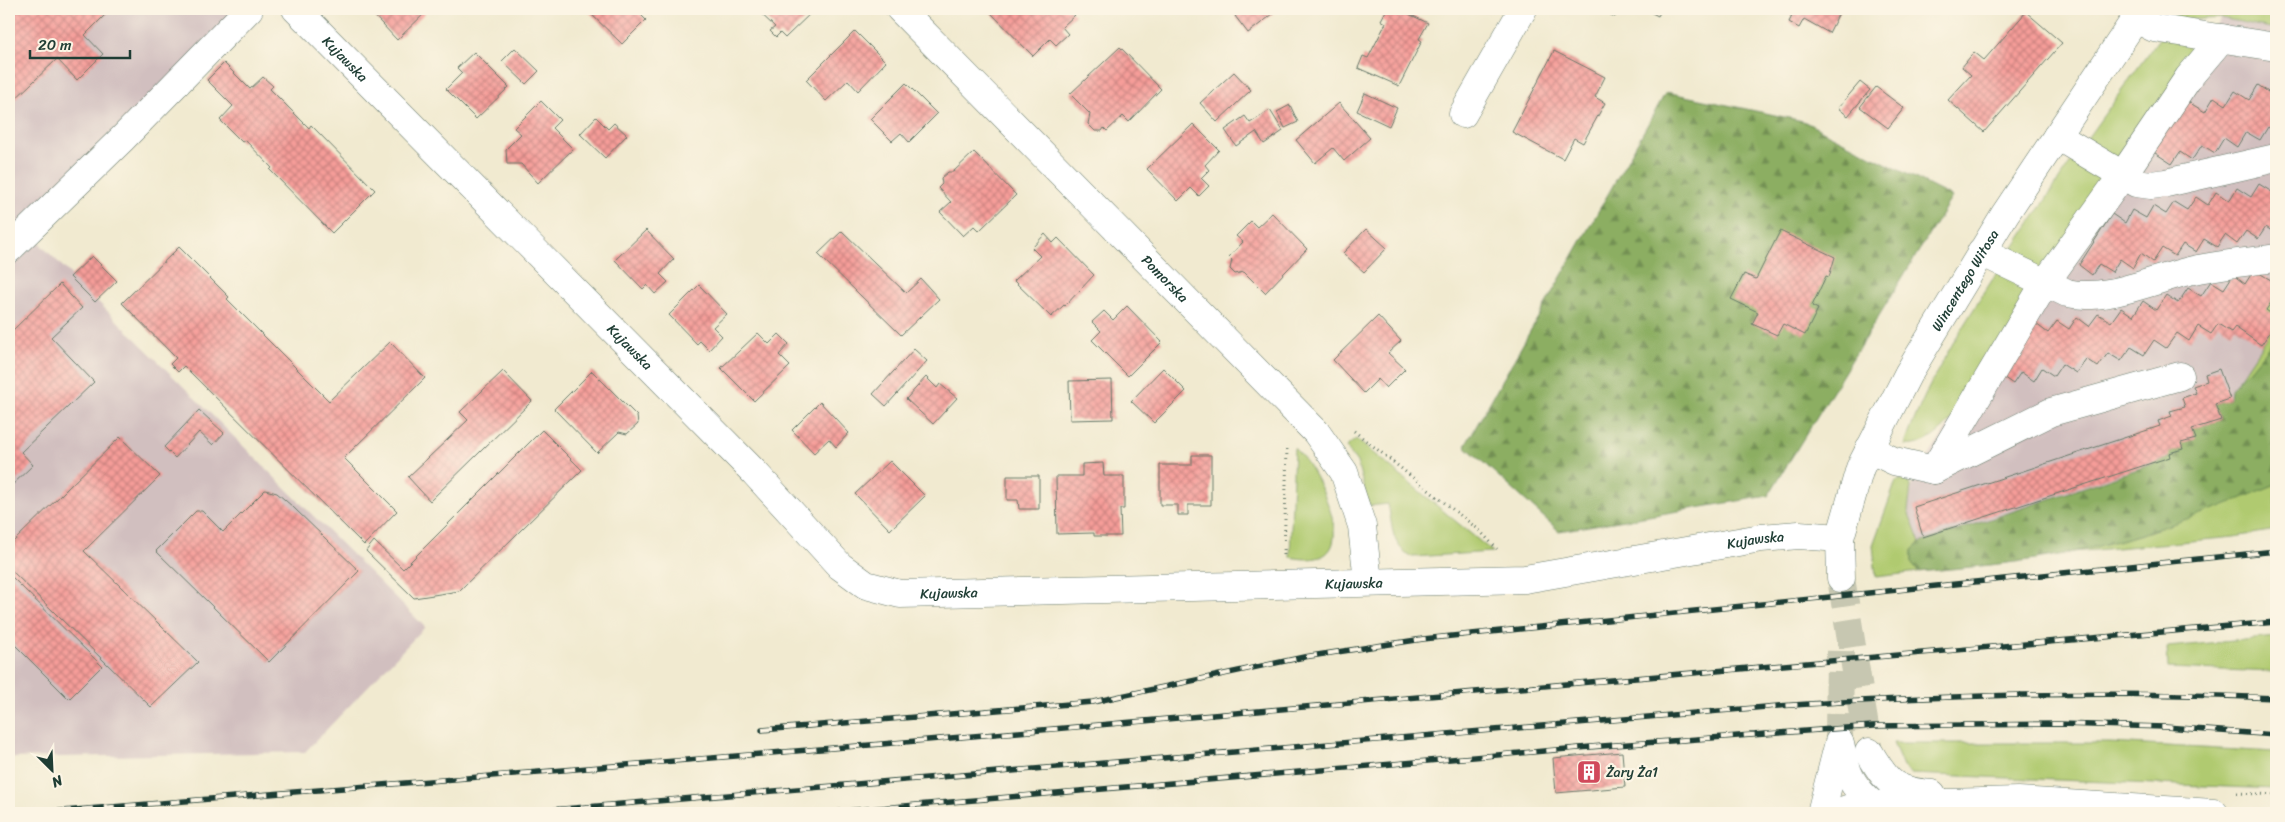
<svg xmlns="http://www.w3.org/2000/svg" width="2285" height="822" viewBox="0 0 2285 822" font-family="Sriracha,sans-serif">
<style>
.industrial{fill:#d1bfbf}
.grass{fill:#b0ca6f;stroke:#688452}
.forest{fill:url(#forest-firs);stroke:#56764b}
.building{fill:url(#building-cross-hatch)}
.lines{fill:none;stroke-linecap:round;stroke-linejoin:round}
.minor-tunnel{stroke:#c7c7b1;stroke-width:28;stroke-dasharray:28 14;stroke-linecap:butt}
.minor-casing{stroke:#687a6b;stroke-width:29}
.path{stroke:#687a6b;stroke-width:3;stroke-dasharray:1 4;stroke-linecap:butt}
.minor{stroke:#fff;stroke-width:28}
.rail-casing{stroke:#1f3d34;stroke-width:5.5}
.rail{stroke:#fcf5e5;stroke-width:4;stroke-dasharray:11;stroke-linecap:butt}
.labels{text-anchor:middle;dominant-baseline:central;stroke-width:4.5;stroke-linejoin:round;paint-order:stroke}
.street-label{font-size:14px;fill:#1f3d34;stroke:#fcf5e5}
.poi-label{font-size:14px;fill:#1f3d34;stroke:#fcf5e5;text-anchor:start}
</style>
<defs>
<pattern id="forest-firs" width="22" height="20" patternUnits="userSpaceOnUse" patternTransform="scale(1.25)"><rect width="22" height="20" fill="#8cae62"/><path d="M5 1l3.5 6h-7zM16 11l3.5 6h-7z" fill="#728f52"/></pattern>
<pattern id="building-cross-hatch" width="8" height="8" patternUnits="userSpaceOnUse" patternTransform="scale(1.25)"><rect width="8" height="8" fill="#f69d99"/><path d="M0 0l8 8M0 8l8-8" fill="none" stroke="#c7817e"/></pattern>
</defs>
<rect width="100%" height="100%" fill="#fcf5e5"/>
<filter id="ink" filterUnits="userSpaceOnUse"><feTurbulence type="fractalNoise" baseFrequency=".02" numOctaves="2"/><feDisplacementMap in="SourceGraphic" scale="10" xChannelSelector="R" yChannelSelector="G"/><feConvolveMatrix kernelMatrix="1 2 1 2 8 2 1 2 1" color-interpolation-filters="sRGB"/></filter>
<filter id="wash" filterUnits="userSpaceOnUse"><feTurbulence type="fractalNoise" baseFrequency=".0096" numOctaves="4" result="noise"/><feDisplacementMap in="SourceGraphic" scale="20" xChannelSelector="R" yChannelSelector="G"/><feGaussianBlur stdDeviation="1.12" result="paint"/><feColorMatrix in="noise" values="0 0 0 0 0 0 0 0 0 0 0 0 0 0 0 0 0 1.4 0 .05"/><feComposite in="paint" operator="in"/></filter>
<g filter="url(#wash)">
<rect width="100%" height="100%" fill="#f1ead0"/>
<path class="industrial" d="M9 9H246L9 245Z
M2221 18 2276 29V338L2231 389 2230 399 2221 420 2193 429 2196 439 2170 457 1920 543 1908 511 1913 480 2040 285Z
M37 241 425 627 305 752 9 758V253Z"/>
<path class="grass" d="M2177 9H2276V29L2221 18 2169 21Z
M2160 37 2204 43 2120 168 2083 144Z
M2077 153 2115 176 2045 277 2007 258Z
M2001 266 2040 285 1953 418C1941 431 1924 448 1905 445 1926 381 1965 323 2001 266Z
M2276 295V317L2266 310Z
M2276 324V338L2249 372 2242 375Z
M1356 439 1493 552 1412 557C1390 545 1393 526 1388 504L1369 506 1357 462 1346 447Z
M1294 448C1299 453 1305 459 1309 466 1329 498 1362 572 1290 557Z
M1906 479 1911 487 1908 511 1920 543 1912 550V564L1919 572 1876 577 1873 545 1896 481Z
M2276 484V530L2234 537 2073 552 2142 534Z
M2276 637V672L2168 668 2167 647Z
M1893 743H2110L2276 752V789L1911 774 1903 767Z
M1589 809 1590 813H1525Z"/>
<path class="forest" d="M1666 92 1803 121 1952 197 1768 496 1559 531 1465 446Z
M2276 338V484C2211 512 2144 536 2074 552 2023 563 1971 567 1919 572L1912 564V550L1920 543 2170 458 2169 453 2183 449 2181 443 2196 439 2192 429 2221 420 2215 404 2230 399 2231 389 2242 375 2249 371Z"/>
<g id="blocks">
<path class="building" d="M9 9H111L85 35 103 54 77 80 57 59 9 105Z
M368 9H429L397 40Z
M586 9H635L646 20 622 44Z
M756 9H815L785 38 780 33 776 37 770 31 775 27Z
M987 9H1069L1075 15 1062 27 1068 34 1056 45 1050 39 1033 56Z
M1244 9H1269L1273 14 1248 33 1235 16Z
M1387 9H1398L1428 23 1419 39 1422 41 1399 86 1358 68 1363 56 1368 58 1386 23 1381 20Z
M1598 9H1619L1615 17Z
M1628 9H1639L1636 13Z
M1644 9H1662L1658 16Z
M1779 9H1841L1829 33 1804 19 1799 28 1789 22 1792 16Z
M2026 12 2062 43 1984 132 1948 100 1971 75 1962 67 1974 52 1984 60Z
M855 31 886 62 858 91 848 80 826 101 806 80Z
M1120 47 1161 89 1129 122 1123 116 1107 131 1104 128 1102 131H1095L1088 124 1090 114 1070 94Z
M515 48 539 71 526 84 502 61Z
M1554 51 1605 77 1595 97 1605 103 1583 143 1574 138 1563 159 1512 132Z
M474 52 509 87 476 119 446 89 462 73 457 68Z
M224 63 250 89 263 77 273 86 270 89 309 128 311 125 375 190 332 233 270 170 272 168 245 140 242 142 220 120 233 106 207 80Z
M1234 72 1251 90 1217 122 1200 103Z
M1860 82 1870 90 1848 116 1838 108Z
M906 83 937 114 909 142 901 133 892 141 870 119Z
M2258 85 2271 94 2276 86V132L2268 127 2260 140 2246 132 2237 147 2224 138 2215 153 2202 145 2192 160 2180 152 2172 164 2152 151 2185 100 2205 112 2214 97 2226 105 2235 91 2249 100Z
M1876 87 1904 108 1888 128 1860 107Z
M1365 93 1397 108 1389 126 1357 111Z
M541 101 560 120 552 128 573 149 538 183 521 164H507L506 149 521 134 514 128Z
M1339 103 1370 138 1344 161 1333 148 1315 163 1296 140Z
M1290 105 1298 122 1285 128 1277 112Z
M1270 110 1283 131 1264 144 1256 132 1236 146 1225 130 1245 116 1250 123Z
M596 117 608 129 614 123 627 135 605 158 580 134Z
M1193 124 1219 150 1205 165 1209 170 1201 178 1209 186 1199 196 1191 188 1178 201 1147 169Z
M974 152 1016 195 979 231 974 226 963 236 940 212 951 202 938 188 942 184 941 178 948 172H953Z
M2259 184 2272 192 2276 184V234L2266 227 2258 239 2246 231 2237 244 2225 235 2217 247 2204 239 2196 252 2183 244 2175 256 2162 248 2153 262 2141 253 2133 268 2120 259 2112 272 2099 264 2092 275 2079 265 2112 214 2125 223 2132 210 2146 218 2153 206 2166 214 2174 202 2187 210 2196 197 2208 205 2216 192 2229 201 2237 188 2251 197Z
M1272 213 1307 249 1265 293 1244 272 1235 274 1230 269 1232 260 1229 257 1243 242 1236 236 1251 221 1257 227Z
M1366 229 1387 248 1364 272 1343 253Z
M646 230 674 259 660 274 668 282 655 294 647 285 643 289 615 260Z
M842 231 906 293 921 279 939 299 901 335 818 254Z
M1780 231 1835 257 1829 277 1826 276 1812 306 1818 309 1805 335 1783 324 1777 335 1759 327 1752 324 1758 312 1731 299 1744 274 1756 279Z
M1045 234 1053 243 1058 238 1094 275 1065 306 1064 305 1051 317 1014 281 1040 256 1032 248Z
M179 247 229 297 227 299 329 401 390 342 425 378 344 458 397 511 364 545 184 366 178 372 170 364 176 358 122 303Z
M92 256 117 281 95 302 70 277Z
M2254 270 2276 283V295L2266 310 2276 317V324L2261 345 2235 327 2231 332 2218 324 2211 334 2198 326 2189 341 2177 333 2166 348 2154 340 2144 355 2131 347 2121 361 2108 353 2098 367 2086 359 2076 373 2062 364 2054 376 2042 368 2034 381 2021 372 2013 384 2000 375 2036 324 2048 333 2057 321 2069 329 2077 317 2089 326 2098 314 2111 322 2121 308 2133 316 2143 301 2156 310 2166 295 2178 303 2188 288 2201 296 2211 281 2224 289 2233 275 2245 284Z
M60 284 82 308 51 337 94 382 21 452 33 465 9 488V334Z
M699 285 727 314 713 327 722 336 709 350 700 341 697 344 669 315Z
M1127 306 1162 342 1128 376 1092 340 1101 331 1092 322 1104 311 1113 320Z
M1378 316 1401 341 1388 353 1405 369 1386 388 1378 379 1364 393 1333 360Z
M758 333 769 344 779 334 789 344 779 355 790 366 754 401 721 368Z
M914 349 927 361 886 406 873 394Z
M1163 368 1186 391 1154 423 1131 401Z
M2219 369 2230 399 2215 404 2221 420 2192 429 2196 439 2181 443 2183 449 2169 453 2170 457 1923 537 1914 507 2160 426 2158 421 2172 416 2170 411 2185 407 2182 398 2196 393 2193 386 2207 381 2205 374Z
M503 371 532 401 430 501 408 477 468 420 460 412Z
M592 371 637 416 638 424 627 434 619 432 597 453 554 409Z
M926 377 937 388 940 384 957 398 933 424 906 399Z
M1112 380 1113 419 1070 420 1069 381Z
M820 402 849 433 836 447 829 439 814 453 792 430Z
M199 410 224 433 213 445 199 432 175 458 164 447Z
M542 430 582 470 459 591 414 598 366 551 374 541 403 569Z
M120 437 160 476 84 551 198 662 151 707 9 568V546Z
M1192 455H1211V505H1188V515H1178V505H1160V465H1192Z
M890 461 925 496 890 530 855 494Z
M1103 463 1104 476H1124V509H1120L1121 536H1094V533L1057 534 1056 476H1082V464Z
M1007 476H1039V509H1019L1018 500H1007Z
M265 490 277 493 293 507 359 571 269 662 156 551 196 511H202L223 532Z
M9 574 102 666 69 699 9 639Z
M1622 752 1625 787 1556 793 1553 758Z"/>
</g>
</g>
<g filter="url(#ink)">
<use href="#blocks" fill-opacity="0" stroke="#687a6b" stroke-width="1"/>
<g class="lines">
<path class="minor-tunnel" d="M1841 578 1869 752
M1839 742 1840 651"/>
<defs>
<g id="minor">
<path id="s1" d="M296 9 754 472 840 566 866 585 900 594 1525 579 1761 538 1799 535 1840 538"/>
<path id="s2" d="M900 9 1316 432 1344 472 1362 526 1368 582"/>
<path d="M2136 19 2154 28 2276 47"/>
<path d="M1463 114 1523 9"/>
<path d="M2057 136 2136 183 2151 185 2166 183 2276 158"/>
<path d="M9 249 122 139 249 9"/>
<path d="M1981 252 2067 293C2105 302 2152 280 2189 271 2218 264 2248 262 2276 258"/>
<path d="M1869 449 1894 461 1934 470 2051 412 2180 376"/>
<path d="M1934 470 2045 283 2122 176 2189 77 2222 38"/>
<path id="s3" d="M1841 578 1840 538 1860 468 1908 374 2005 214 2142 9"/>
<path d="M1840 744C1846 773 1851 785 1873 805"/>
<path d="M1869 752C1888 784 1894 791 1932 794"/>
<path d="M1821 813 1839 742"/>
<path d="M1836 813 1856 806 1873 805 2018 801 2214 813"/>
</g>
</defs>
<use href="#minor" class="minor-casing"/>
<path class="path" d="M1354 431 1479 530 1497 549
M1284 555 1287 448
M2237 793 2276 795"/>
<use href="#minor" class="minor"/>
<defs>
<path id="rail" d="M762 730 1093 702 1304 657 1423 639 2276 551
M38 813 882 744 2276 622
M515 813 1778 706C1944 695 2110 690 2276 698
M823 813 1602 746 1873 726 2058 724 2165 727 2276 735"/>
</defs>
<use href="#rail" class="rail-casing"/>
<use href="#rail" class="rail"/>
</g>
</g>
<defs>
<symbol id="building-square" viewBox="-11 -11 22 22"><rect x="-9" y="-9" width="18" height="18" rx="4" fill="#d1495b" stroke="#fcf5e5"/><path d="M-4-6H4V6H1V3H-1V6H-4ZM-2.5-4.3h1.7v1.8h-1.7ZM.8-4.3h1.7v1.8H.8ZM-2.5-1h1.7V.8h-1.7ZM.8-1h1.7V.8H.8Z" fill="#fff"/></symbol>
</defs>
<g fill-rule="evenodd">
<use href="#building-square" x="1575" y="758" width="28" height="28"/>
</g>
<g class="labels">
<g class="street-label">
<text stroke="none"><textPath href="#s1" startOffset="70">Kujawska</textPath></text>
<text stroke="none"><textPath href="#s2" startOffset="378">Pomorska</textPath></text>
<text stroke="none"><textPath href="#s3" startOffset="328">Wincentego Witosa</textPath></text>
<text stroke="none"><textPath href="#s1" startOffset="475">Kujawska</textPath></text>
<text stroke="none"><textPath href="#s1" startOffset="1705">Kujawska</textPath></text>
<text stroke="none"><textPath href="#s1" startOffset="1300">Kujawska</textPath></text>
<text stroke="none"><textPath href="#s1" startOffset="895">Kujawska</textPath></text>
</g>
<g class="poi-label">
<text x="1606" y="772">Żary Ża1</text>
</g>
</g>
<rect width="2285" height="822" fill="none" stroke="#fcf5e5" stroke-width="30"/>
<g transform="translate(52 770) rotate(156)" stroke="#fcf5e5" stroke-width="4" paint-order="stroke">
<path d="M0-4L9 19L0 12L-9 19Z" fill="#1f3d34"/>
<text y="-8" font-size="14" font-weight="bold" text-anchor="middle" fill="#1f3d34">N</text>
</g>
<path d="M30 50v8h100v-8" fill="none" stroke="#1f3d34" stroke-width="2.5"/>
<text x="38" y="50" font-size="15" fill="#1f3d34" stroke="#fcf5e5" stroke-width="4" paint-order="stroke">20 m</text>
</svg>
